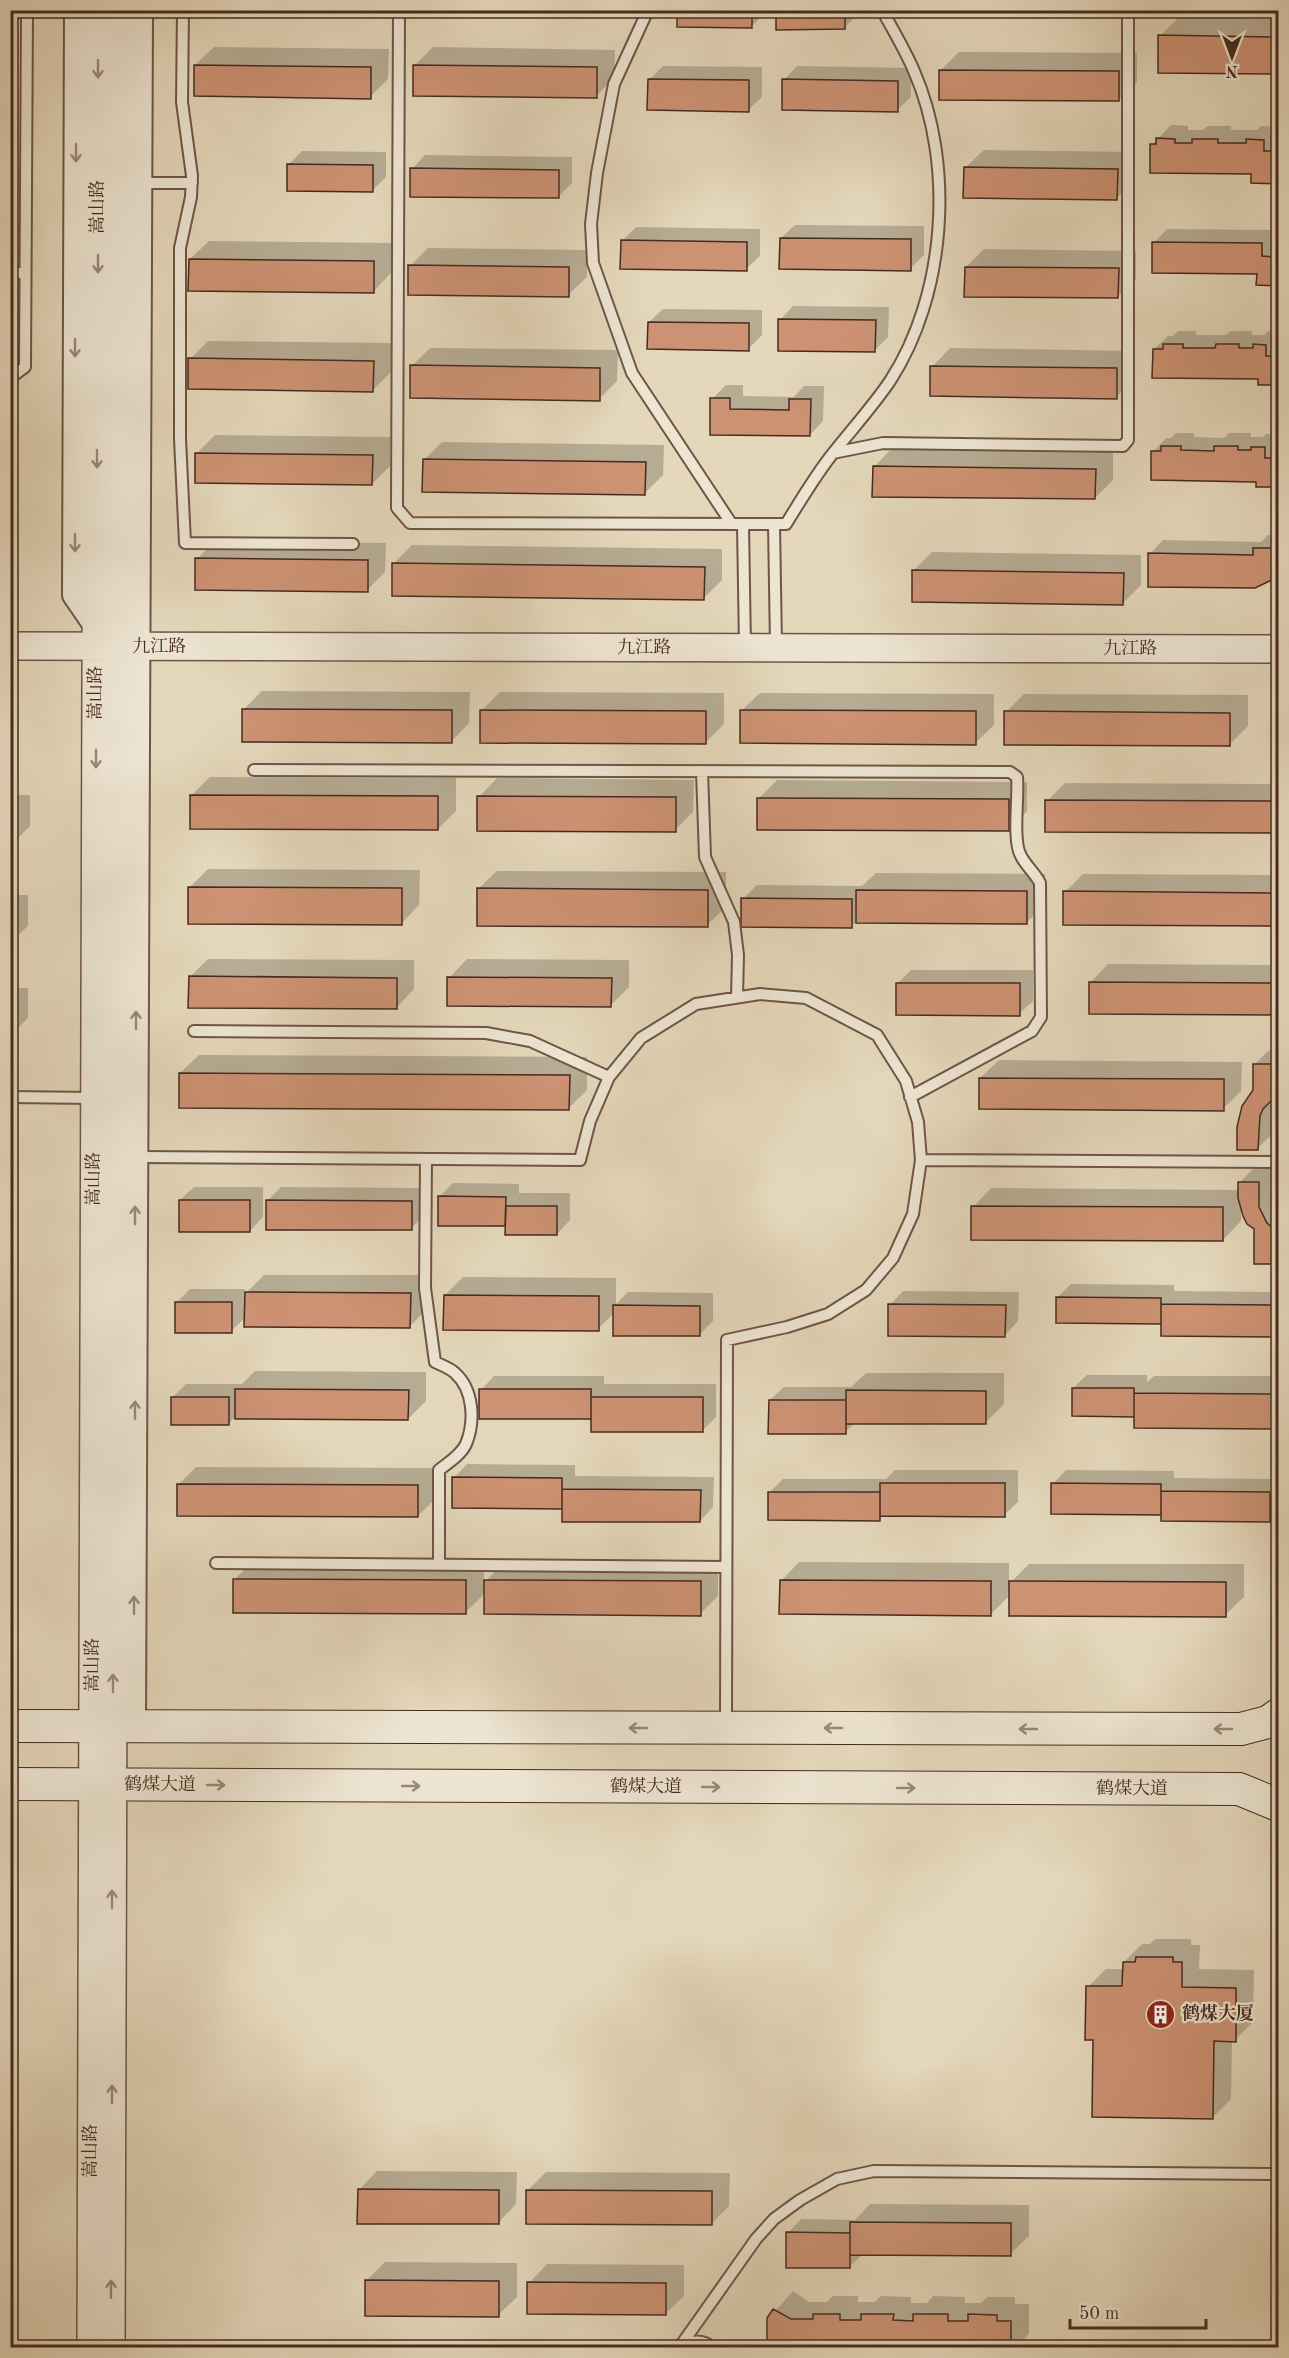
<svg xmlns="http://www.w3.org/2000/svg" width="1289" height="2358" viewBox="0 0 1289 2358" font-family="'Old Standard TT','Noto Serif SC',serif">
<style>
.shadow{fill:#0003}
.building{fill:#cc9273;stroke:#482a1f;stroke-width:1.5}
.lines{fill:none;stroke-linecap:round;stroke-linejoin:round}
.service-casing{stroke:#6f5546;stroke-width:14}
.minor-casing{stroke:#6f5546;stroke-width:26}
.tertiary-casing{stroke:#6f5546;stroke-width:30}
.secondary-casing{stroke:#482a1f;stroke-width:34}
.service{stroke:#ede5d2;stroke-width:10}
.minor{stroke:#ede5d2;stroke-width:22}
.tertiary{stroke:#ede5d2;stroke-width:27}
.secondary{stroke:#ede5d2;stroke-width:32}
.oneway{stroke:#9a8878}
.labels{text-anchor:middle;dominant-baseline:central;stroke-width:4.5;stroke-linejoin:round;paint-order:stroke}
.street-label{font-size:18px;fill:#482a1f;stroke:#ede5d2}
.poi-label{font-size:18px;font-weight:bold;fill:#482a1f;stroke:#ede5d2;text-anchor:start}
</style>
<rect width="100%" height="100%" fill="#e4d7ba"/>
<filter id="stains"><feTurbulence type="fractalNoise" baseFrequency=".00333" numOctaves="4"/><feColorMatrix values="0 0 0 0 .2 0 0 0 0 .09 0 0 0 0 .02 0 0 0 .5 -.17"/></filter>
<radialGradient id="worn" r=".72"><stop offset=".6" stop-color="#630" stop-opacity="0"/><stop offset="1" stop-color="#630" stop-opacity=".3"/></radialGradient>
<path class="shadow" d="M679 10H765V13L751 27Z
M778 10H858V14L845 27Z
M1178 18 1278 19V72L1160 36Z
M214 47 389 49 388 79 370 97 195 65Z
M433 47 615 50 614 78 596 96 415 65Z
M959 52 1137 53V82L1118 100 940 71Z
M663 66 762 67V97L748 110 649 80Z
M797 66 911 68V97L897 110 784 80Z
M1171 125 1188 126V130H1203L1208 126H1231V130H1257L1261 126 1277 127 1278 181 1152 145Z
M984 150 1135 152V180L1117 198 965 168Z
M302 151 386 152V177L372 191 289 164Z
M425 155 572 157V183L558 197 412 169Z
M795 225 924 226V255L910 269 781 238Z
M636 227 760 229V256L746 269 622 241Z
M1167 229 1275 230V243H1278V282L1276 284 1258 273 1154 243Z
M209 241 392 243 391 273 373 292 190 259Z
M428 248 587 250V277L568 295 410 266Z
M984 249 1136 251V279L1117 297 966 267Z
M793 306 889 307 888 337 875 350 780 320Z
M663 309 762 310V335L748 349 649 322Z
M1178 331H1196V335H1226L1231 331H1252V335H1264L1268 331 1278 332V381L1276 384 1154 349 1168 336H1173Z
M208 341 391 343V372L373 390 190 359Z
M430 348 618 350 617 381 599 399 412 366Z
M950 348 1134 351V379L1116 397 932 367Z
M726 385H743V396L794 397 804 386H824L823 421 810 435 711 434 712 399Z
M1176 433H1194V437L1224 438 1229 433H1251V437H1263L1266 434H1278V482L1274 486 1153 452 1166 438H1171Z
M215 435 390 437V466L372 484 197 453Z
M442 442 664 445 663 475 645 493 424 460Z
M892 448 1113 451V480L1095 498 874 467Z
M1268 535H1278V573L1273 578 1150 554 1163 540 1261 542Z
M215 541 386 543 385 572 367 590 197 559Z
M412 545 722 549V580L704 598 394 563Z
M932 552 1141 555V585L1123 603 913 571Z
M262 691 470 692 469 723 451 742 244 709Z
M500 692 724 693V724L705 743 482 710Z
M760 693 994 694V725L975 743 741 711Z
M1024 694 1248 695V726L1229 745 1006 712Z
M210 777 456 778V811L438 829 192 795Z
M497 778 694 780 693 812 675 830 479 797Z
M777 780 1027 782V811L1009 830 759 798Z
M1065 783 1278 784V831L1047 830V801Z
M10 795H30V826L12 844Z
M208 869 420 870 419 905 401 924 189 888Z
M497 871 726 872V907L707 925 478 889Z
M876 873 1045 874V905L1026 923 856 922 851 926 743 899 757 885 862 886Z
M1083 874 1278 875V924L1065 923V892Z
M10 895H28V926L10 943Z
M208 959 414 960V989L396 1008 190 977Z
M467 959 629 960V987L611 1005 449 978Z
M1108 964 1278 965V1008L1273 1014 1090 983Z
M911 970H1033V1001L1019 1014 898 983Z
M10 988H28V1018L10 1036Z
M1268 1051H1278V1091L1273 1101 1271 1135 1257 1149 1254 1065Z
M199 1055 587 1057V1090L569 1108 180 1073Z
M999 1060 1242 1062 1241 1091 1223 1109 980 1078Z
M1253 1169H1272V1193L1278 1206V1257L1273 1262 1255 1228 1241 1207V1221L1223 1240 973 1207 991 1188 1240 1190V1182Z
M453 1183 519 1184V1193H570V1220L557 1234 507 1225 439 1224V1197Z
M194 1187H263V1217L250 1231 180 1200Z
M281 1187 425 1188 424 1215 411 1229 267 1201Z
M264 1275H428V1308L410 1326 246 1317 231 1331 177 1302 190 1289H245V1294Z
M463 1277 616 1278V1304L628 1292 713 1293V1321L699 1335 614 1313 598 1329 445 1295Z
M1071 1284 1174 1285V1291L1278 1292V1332L1275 1335 1163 1322 1057 1298Z
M903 1291 1019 1292 1018 1321 1005 1335 890 1305Z
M255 1371 426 1372V1401L408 1419 237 1415 228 1424 173 1397 186 1384H242Z
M866 1373H1004V1404L985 1423 856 1422 845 1432 770 1400 784 1387H851Z
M1087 1375H1147V1382L1154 1376H1278V1427H1136V1415L1073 1388Z
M494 1376H604V1384H716V1417L702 1431 592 1418 481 1390Z
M467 1464 575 1465V1476L714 1477 713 1507 700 1521 563 1507 454 1478Z
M196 1467 436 1468V1498L418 1516 178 1485Z
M895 1470H1018V1502L1004 1515H884L879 1519 770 1492 783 1479H886Z
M1066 1470 1174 1471V1478L1278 1479V1511L1270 1520 1162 1513 1053 1484Z
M253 1561 484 1562V1583L504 1562 718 1564V1596L700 1614 485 1593 465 1613 235 1579Z
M799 1562 1009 1563V1584L1029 1564H1244V1597L1225 1615 1011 1594 991 1614 781 1581Z
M1155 1939H1191V1945H1200L1199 1969 1254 1970 1253 2022 1235 2040H1232L1231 2099 1213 2117 1094 2039 1088 1987 1106 1969H1124V1962L1142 1944H1150Z
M377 2171 517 2172 516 2204 498 2223 359 2190Z
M546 2172 730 2173 729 2206 711 2224 528 2190Z
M870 2204 1029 2205V2236L1010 2254H863L849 2267 788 2233 801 2219 855 2220Z
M385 2262 517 2263V2297L498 2315 367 2280Z
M547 2264 684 2265V2296L665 2314 529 2283Z
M793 2291 809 2302H827L833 2296H858V2302H875L881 2296 911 2297V2303H927L933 2296 965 2297V2303H981L988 2297H1015V2304H1029V2334L1015 2348H768L769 2318Z"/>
<path class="building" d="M677 10H752V28L677 27Z
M776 10H845V29L776 30Z
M1255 10H1278V17H1255Z
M1158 35 1278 37V74L1158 73Z
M194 65 371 67V99L194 96Z
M413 65 597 67V98L413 96Z
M939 70 1119 71V101L939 100Z
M648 79 749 80V112L647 110Z
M782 79 898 81V112L782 110Z
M1156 138 1175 139V143H1192V139H1218V143H1246V139L1264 140V151H1278V184L1251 183V174L1150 173V144H1156Z
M287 164 373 165V192L287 191Z
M964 167 1118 169 1117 200 963 198Z
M410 168 559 170V198L410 197Z
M780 238 911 239V271L779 269Z
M621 240 747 242V271L620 269Z
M1152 242 1262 243V256L1277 257V286L1256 285 1257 274 1152 273Z
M189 259 374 261V293L188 291Z
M408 265 569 267V297L408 295Z
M965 267 1119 268 1118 298 964 297Z
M778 319 876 320 875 352 778 351Z
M648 322 749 323V351L647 349Z
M1163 344H1183V348H1215L1216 344H1239V348H1253V344L1266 345V356H1277V385H1258V379L1152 378 1153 349H1163Z
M188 358 374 361 373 392 188 389Z
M410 365 600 368V401L410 398Z
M930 366 1117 368V399L930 396Z
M710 398H730V409L789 410V399H811L810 436 710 435Z
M1161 446H1181V450L1214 451V446H1238V450H1251V447H1265V458H1275V487H1256V482L1151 480V451H1161Z
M195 453 373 455 372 485 195 483Z
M423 459 646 462 645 495 422 492Z
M873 466 1096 469 1095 499 872 497Z
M1253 548H1275L1274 579 1255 588 1148 587V553L1253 555Z
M195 558 368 560V592L195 590Z
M392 563 705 567 704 600 392 596Z
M912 570 1124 573 1123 605 912 602Z
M242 709 452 710V743L242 742Z
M480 710 706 711V744L480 743Z
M740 710 976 711V745L740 743Z
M1004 711 1230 713V746L1004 745Z
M190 795 438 796V830L190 829Z
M477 796 676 797V832L477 831Z
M757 798 1009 799V831L757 830Z
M1045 800 1278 801V833L1045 832Z
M10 812H13V846H10Z
M188 887 402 888V925L188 924Z
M477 888 708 890V927L477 926Z
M856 890 1027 891V924L856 923Z
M1063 891 1278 893V926L1063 925Z
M741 898 852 899V928L741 927Z
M189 976 397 978V1009L188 1008Z
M447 977 612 978 611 1007 447 1006Z
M1089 982 1274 983 1273 1015 1089 1014Z
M896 983H1020V1016L896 1015Z
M1253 1064H1273V1099L1263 1109 1260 1116 1258 1150H1237V1127L1242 1106 1253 1090Z
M179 1073 570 1075 569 1110 179 1108Z
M979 1078 1224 1079V1111L979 1109Z
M1238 1182H1259V1207L1267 1223 1274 1229V1264H1254V1229L1247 1224 1243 1216 1238 1198Z
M438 1196 506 1197 505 1226H438Z
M179 1200H250V1232H179Z
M266 1200 412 1201V1230H266Z
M506 1206H557V1235H505Z
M971 1206 1223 1207V1241L971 1240Z
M245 1292 411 1293 410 1328 244 1327Z
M444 1295 599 1296V1331L443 1330Z
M1056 1297 1161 1298V1324L1056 1323Z
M175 1302H232V1333H175Z
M888 1304 1006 1305 1005 1337 888 1336Z
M1161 1304 1276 1305V1337L1161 1336Z
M613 1305 700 1306V1336H613Z
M1072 1388H1134V1417L1072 1416Z
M235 1389 409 1390 408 1420 235 1419Z
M479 1389H591V1419H479Z
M846 1390 986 1391V1424H846Z
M1134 1393 1278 1394V1429L1134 1428Z
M171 1397H229V1425H171Z
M591 1397H703V1432H591Z
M769 1400H846V1434H768Z
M452 1477 562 1478V1509L452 1508Z
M880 1483H1005V1517L880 1516Z
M1051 1483 1161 1484V1515L1051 1514Z
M177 1484 418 1485V1517L177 1516Z
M562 1489 701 1490 700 1522H562Z
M1161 1491 1270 1492V1522L1161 1521Z
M768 1492H880V1521L768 1520Z
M233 1579 466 1580V1614L233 1613Z
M484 1580 701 1581V1616L484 1614Z
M780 1580 991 1581V1616L779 1614Z
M1009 1581 1226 1582V1617L1009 1616Z
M1136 1957H1173V1962H1182V1987L1236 1988V2042L1214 2041 1213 2119 1092 2117 1093 2040H1085L1086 1986H1122L1123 1962H1135Z
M358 2189 499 2190V2224H357Z
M526 2190 712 2191V2225L526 2224Z
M850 2222 1011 2223V2256L850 2255Z
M786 2232 850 2233V2268H786Z
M365 2280 499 2281V2317L365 2316Z
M527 2282 666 2283V2315L527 2314Z
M773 2309 791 2319H813V2314H840V2320H861V2314H894L893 2320 913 2321V2314H948V2321H968V2314L997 2315V2321H1011V2348H767V2318Z"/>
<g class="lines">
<defs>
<path id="service" d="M183 10 182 102 192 176 191 197 180 248V439L185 543 353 544
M399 10 397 508 410 523 743 524H786C801 500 816 474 834 452 853 428 873 406 890 381 946 295 955 165 914 71 905 50 893 30 882 10
M648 10 614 84 597 173 591 224 593 263 632 373 731 523
M140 183H192
M10 273H25
M10 378 25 367 27 10
M833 453 883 443 1123 446 1128 440V10
M743 524 745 648
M774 524 776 646
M254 770 1010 772 1017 777C1019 796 1012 841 1021 856 1026 866 1035 873 1040 883L1041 1017 1032 1031 910 1097
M702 771 705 857 734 922 738 955 737 997
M194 1031 486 1033 530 1041 609 1077
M10 1097 94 1098
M136 1157 580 1160 590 1121 609 1077 641 1038 696 1004 760 994 806 998 877 1035 906 1081 918 1122 921 1160 913 1214 893 1258 866 1290 828 1314 787 1327 727 1340 726 1725
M426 1159 425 1288 435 1362C441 1365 450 1368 455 1373 474 1390 475 1422 466 1444 461 1455 448 1463 439 1470V1565
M921 1160 1278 1162
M216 1563 726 1567
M680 2347C691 2340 703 2339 713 2348
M679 2348 756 2239 774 2219 800 2200 837 2179 874 2171 1278 2174"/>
<path id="minor" d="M76 10 74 595 96 627
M134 1726 141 10"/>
<path id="tertiary" d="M10 646 1278 649
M91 2348 98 10
M111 2348 118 10"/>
<path id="secondary" d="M10 1726 1241 1729 1268 1722 1278 1715
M10 1784 1239 1789 1278 1805"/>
</defs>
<use href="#service" class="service-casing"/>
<use href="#minor" class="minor-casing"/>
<use href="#tertiary" class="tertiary-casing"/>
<use href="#secondary" class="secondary-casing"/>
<use href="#service" class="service"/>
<use href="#minor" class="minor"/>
<use href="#tertiary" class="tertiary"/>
<use href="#secondary" class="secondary"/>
</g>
<defs><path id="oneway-shaft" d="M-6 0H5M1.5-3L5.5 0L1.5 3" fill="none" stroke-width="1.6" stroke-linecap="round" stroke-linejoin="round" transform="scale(1.5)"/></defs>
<g class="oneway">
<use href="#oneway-shaft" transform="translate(98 69) rotate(90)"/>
<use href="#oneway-shaft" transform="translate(76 153) rotate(90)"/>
<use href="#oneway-shaft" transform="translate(98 264) rotate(90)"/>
<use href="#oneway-shaft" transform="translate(75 348) rotate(90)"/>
<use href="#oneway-shaft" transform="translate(97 459) rotate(90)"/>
<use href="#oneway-shaft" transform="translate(75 543) rotate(90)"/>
<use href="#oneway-shaft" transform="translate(96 759) rotate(90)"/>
<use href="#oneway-shaft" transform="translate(136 1020) rotate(-90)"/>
<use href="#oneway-shaft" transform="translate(135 1215) rotate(-90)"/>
<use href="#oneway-shaft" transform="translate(135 1410) rotate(-90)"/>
<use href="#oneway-shaft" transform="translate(134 1605) rotate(-90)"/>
<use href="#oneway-shaft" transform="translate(113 1683) rotate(-90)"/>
<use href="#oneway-shaft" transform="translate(638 1728) rotate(-180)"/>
<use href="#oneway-shaft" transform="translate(833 1728) rotate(-180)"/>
<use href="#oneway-shaft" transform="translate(1028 1729) rotate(-180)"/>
<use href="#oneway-shaft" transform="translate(1223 1729) rotate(-180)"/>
<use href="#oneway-shaft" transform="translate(216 1785)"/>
<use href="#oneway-shaft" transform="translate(411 1786)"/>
<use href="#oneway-shaft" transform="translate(711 1787)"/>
<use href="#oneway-shaft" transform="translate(906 1788)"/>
<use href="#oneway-shaft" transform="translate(112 1899) rotate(-90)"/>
<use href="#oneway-shaft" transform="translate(112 2094) rotate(-90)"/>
<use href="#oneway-shaft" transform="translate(111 2289) rotate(-90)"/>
</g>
<defs>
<symbol id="building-disc" viewBox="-11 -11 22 22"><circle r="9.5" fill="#8f2418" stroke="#ede5d2"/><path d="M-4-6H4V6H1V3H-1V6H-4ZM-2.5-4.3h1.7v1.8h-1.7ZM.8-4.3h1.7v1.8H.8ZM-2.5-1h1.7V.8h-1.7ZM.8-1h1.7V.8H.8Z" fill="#fff"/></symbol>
</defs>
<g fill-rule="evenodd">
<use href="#building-disc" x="1144" y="1998" width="33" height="33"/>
</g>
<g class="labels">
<g class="street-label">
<text transform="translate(98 207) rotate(-90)">嵩山路</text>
<text x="159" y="647">九江路</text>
<text x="644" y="648">九江路</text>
<text x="1130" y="649">九江路</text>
<text transform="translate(96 693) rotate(-90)">嵩山路</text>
<text transform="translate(94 1179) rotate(-90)">嵩山路</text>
<text transform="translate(93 1665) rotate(-90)">嵩山路</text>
<text x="160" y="1785">鹤煤大道</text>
<text x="646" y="1787">鹤煤大道</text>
<text x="1132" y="1789">鹤煤大道</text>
<text transform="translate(91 2151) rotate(-90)">嵩山路</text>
</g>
<g class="poi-label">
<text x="1182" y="2014">鹤煤大厦</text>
</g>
</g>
<rect width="1289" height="2358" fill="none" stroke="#e4d7ba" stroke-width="36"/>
<rect x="12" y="12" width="1265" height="2334" fill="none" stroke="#482a1f" stroke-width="3"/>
<rect x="18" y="18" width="1253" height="2322" fill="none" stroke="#482a1f" stroke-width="1.5"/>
<g transform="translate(1232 57) rotate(180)" stroke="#ede5d2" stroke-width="4.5" paint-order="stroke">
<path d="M0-4.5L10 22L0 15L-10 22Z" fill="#482a1f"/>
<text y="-9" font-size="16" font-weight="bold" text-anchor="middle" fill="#482a1f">N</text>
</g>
<path d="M1070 2319v9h136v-9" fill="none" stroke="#482a1f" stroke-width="3"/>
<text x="1079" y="2319" font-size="18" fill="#482a1f" stroke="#ede5d2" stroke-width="4.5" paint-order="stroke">50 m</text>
<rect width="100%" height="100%" filter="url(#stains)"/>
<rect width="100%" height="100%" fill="url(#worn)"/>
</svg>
